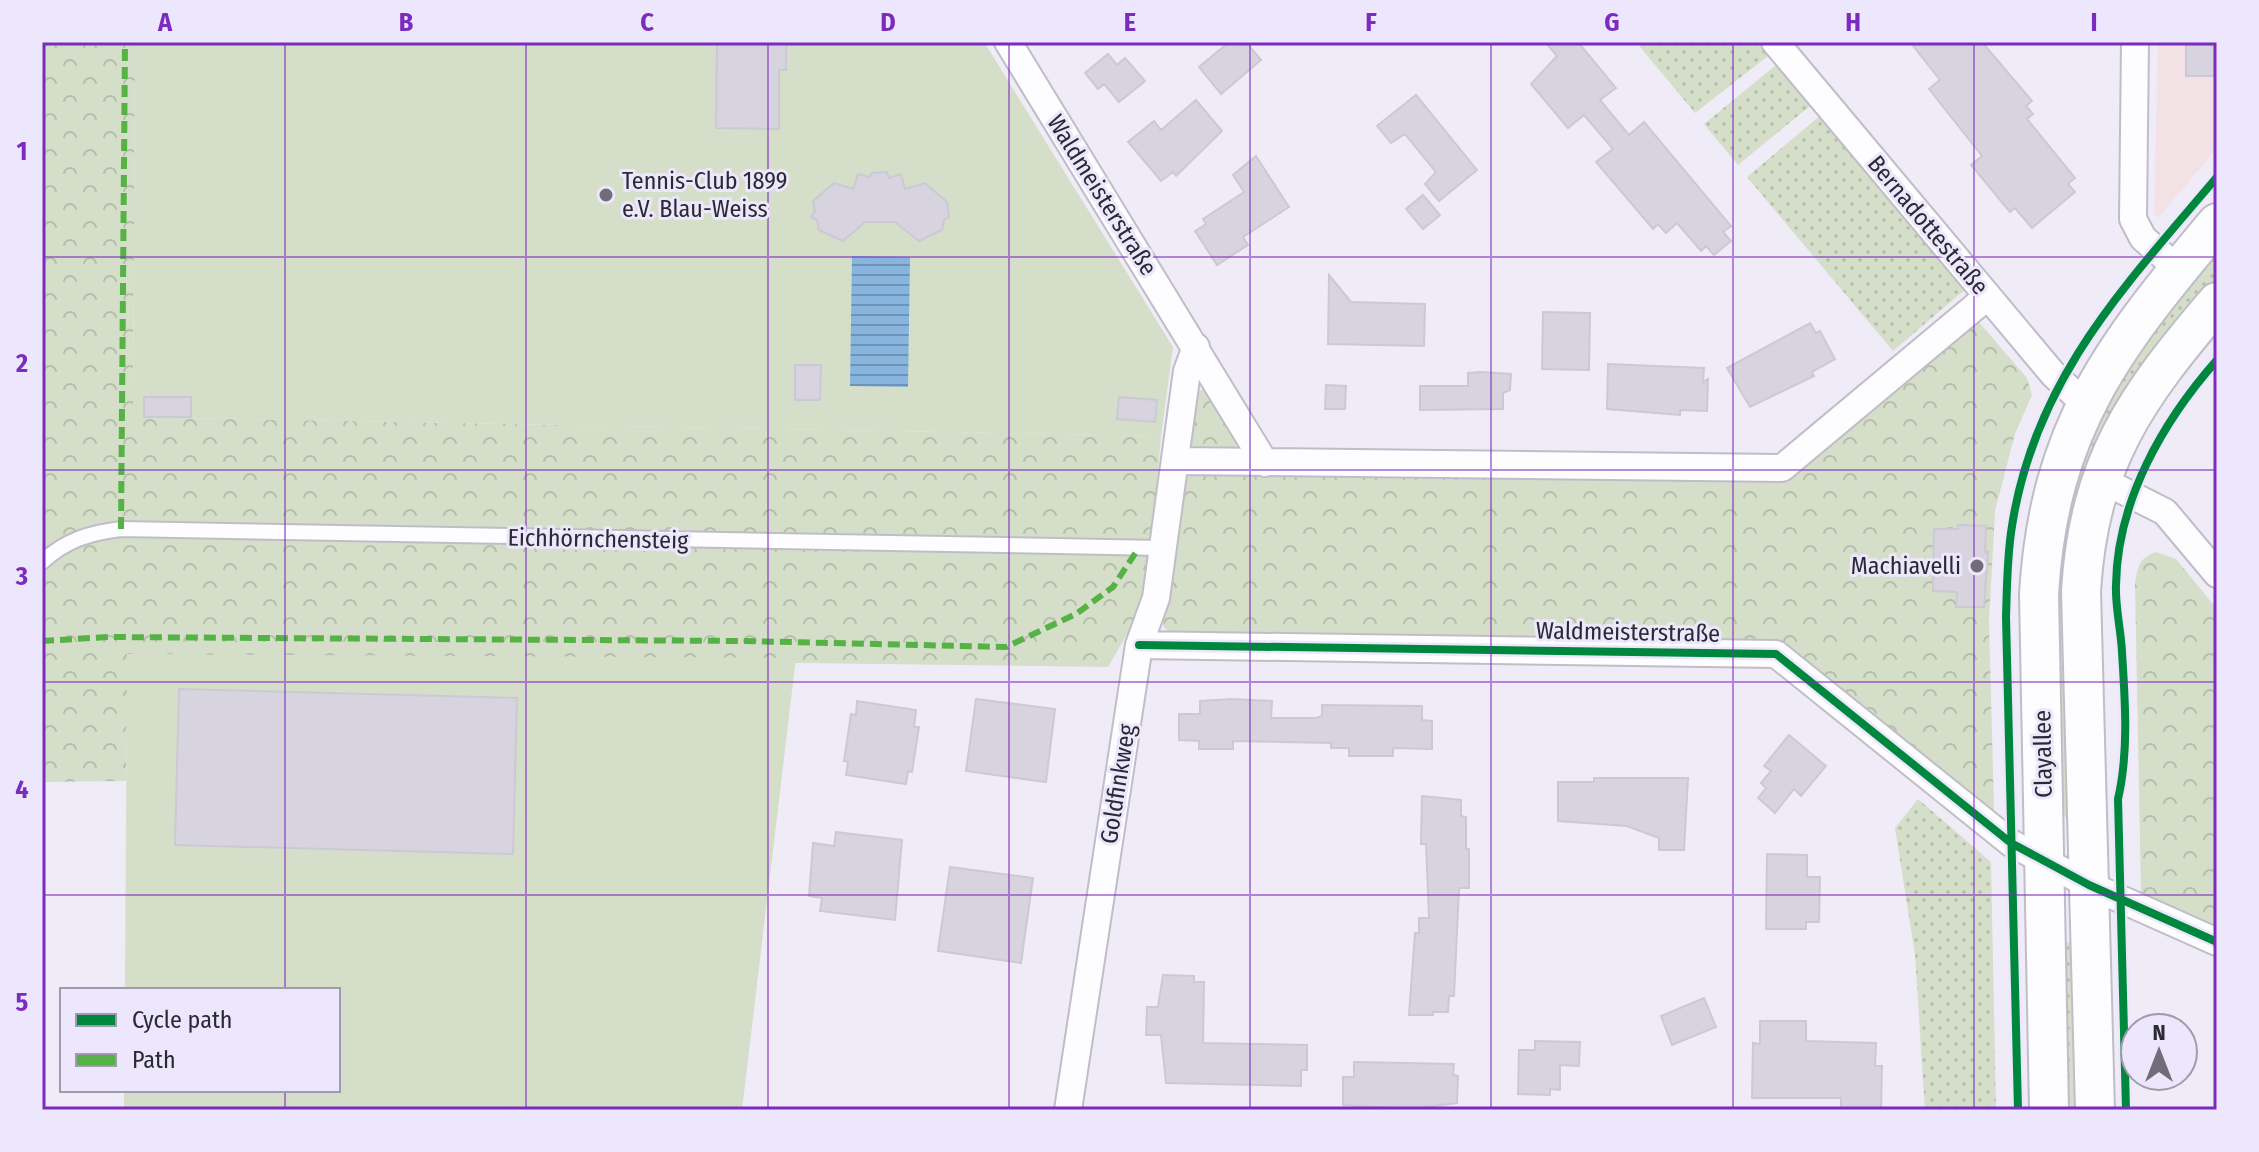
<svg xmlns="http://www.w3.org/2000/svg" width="2259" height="1152" viewBox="0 0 2259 1152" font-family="'Fira Sans Condensed',sans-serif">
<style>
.commercial{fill:#f2e2e6}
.grass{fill:url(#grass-dots)}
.park{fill:url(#park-crowns)}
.garden{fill:#d4dec8}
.water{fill:url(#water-rules)}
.building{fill:#d7d4df;stroke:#ccc9d4;stroke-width:2}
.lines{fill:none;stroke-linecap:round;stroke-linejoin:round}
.service-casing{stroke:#c0bdc8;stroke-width:18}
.minor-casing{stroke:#c0bdc8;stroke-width:30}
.secondary-casing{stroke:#c0bdc8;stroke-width:42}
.service{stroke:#fdfcfe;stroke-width:14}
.minor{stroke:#fdfcfe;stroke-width:26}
.secondary{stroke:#fdfcfe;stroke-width:38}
.quiet{stroke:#56b246;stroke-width:6;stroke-dasharray:12 6;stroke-linecap:butt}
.cycleway-casing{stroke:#ece7fd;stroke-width:13}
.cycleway{stroke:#00873e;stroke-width:8}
.grid{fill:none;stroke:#7b2cbf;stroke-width:2;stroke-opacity:0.55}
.poi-dot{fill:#706d78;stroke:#ece7fd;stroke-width:3}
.labels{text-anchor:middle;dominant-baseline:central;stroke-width:6;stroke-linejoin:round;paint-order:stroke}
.poi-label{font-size:24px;fill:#2b2933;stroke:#ece7fd;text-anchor:start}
.street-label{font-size:24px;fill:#2b2933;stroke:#ece7fd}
.neatline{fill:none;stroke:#7b2cbf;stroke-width:3}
.grid-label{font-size:26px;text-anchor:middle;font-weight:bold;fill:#7b2cbf}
</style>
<defs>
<pattern id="grass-dots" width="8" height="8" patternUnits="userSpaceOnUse" patternTransform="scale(2)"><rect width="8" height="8" fill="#d4dec8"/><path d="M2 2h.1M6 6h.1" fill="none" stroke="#b6beac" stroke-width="1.8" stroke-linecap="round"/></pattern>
<pattern id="park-crowns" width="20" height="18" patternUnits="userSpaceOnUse" patternTransform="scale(2)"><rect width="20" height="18" fill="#d4dec8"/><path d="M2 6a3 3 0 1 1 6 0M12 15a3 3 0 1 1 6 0" fill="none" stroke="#b6beac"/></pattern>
<pattern id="water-rules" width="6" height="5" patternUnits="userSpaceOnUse" patternTransform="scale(2)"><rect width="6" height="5" fill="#87b5de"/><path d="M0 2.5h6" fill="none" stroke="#6f93b5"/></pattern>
</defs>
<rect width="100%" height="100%" fill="#efecf8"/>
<path class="commercial" d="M2158 42H2217V148L2159 217 2154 214Z"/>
<path class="grass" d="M1636 42H1757L1768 56 1695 113Z
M1776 65 1810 106 1738 165 1704 124Z
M1821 115 1967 288 1893 351 1747 177Z
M2217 252V282L2160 349 2075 529 2058 527 2065 493 2119 373Z
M2056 537 2073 540 2074 822 2057 812Z
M1918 799 1991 862 1996 1110H1925L1915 955 1895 828Z
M2078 942 2082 1110H2059V943Z"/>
<path class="park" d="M42 42H135L133 417 1161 436 1147 600 1108 667 128 654 126 781 42 782Z
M1978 321 2027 378 2032 395 2015 434 1995 511 1989 621 1994 810H1983L1783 645 1170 633 1163 626 1186 473 1786 478Z
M1205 388 1239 441 1234 449 1195 450 1190 447 1196 393Z
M2156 552 2176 559 2217 609V927L2141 892 2135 583C2138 566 2139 558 2156 552Z"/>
<path class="garden" d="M135 42H984L1173 347 1161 436 133 417Z
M127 654 796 658 742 1110H124V1090H338V990H125Z"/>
<path class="water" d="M852 256 910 257 908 387 850 386Z"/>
<path class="building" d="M717 42H786V70H779V129L716 128Z
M1229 42H1246L1261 60 1221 94 1199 67Z
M1545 42H1578L1616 88 1600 100 1629 135 1644 122 1731 226 1723 232 1731 241 1714 255 1706 246 1701 251 1677 223 1666 233 1658 224 1653 229 1596 162 1613 149 1584 115 1568 128 1531 84 1557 56Z
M1910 42H1982L2032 101 2026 106 2033 114 2027 119 2075 178 2068 184 2075 192 2032 228 2015 208 2010 212 1971 165 1982 156 1929 89 1940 80Z
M2186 45H2217V76H2186Z
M1108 54 1117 65 1125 58 1145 81 1119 102 1104 84 1098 89 1085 73Z
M1416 95 1477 170 1439 201 1425 184 1436 172 1405 134 1391 143 1377 126Z
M1196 100 1222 131 1176 176 1173 172 1161 181 1128 142 1154 121 1161 130Z
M1256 156 1289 207 1243 237 1248 245 1217 265 1195 231 1206 224 1203 219 1244 192 1233 175Z
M887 172 889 178 901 174 905 189 925 183 947 202 949 217 944 220 942 230 919 241 895 222H865L843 241 819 230 817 220 811 217 815 211 813 201 834 183 853 189 858 174 870 177 872 173Z
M1423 195 1440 215 1423 229 1406 209Z
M1329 275 1351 302 1425 304 1424 346 1328 344Z
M1543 312 1590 313 1589 370 1542 369Z
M1810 323 1816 333 1820 331 1835 359 1812 372 1814 376 1750 407 1727 368Z
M1608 364 1704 368 1703 382 1708 379 1707 411 1680 410V415L1607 409Z
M795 365H821L820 400H795Z
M1481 372 1511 374 1510 390 1503 393V409L1420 410V386H1468V373Z
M1326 385 1346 386 1345 409H1325Z
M144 397H191V417H144Z
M1119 397 1157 400 1155 422 1117 419Z
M1958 525 1986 526 1985 552H1988L1984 607H1956L1957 592 1933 591 1934 529H1958Z
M179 689 517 698 513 854 175 845Z
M976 699 1055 709 1046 782 966 771Z
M1232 699 1272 701 1271 718H1316L1322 716V705L1422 706V720L1432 721V749L1393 748V756H1349V748H1331V743L1233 741V749H1199V741L1179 740V714H1200V701Z
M857 701 916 710 914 727H919L912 772 908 771 906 784 846 775 848 762 844 761 851 714 856 715Z
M1789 735 1826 766 1801 796 1794 789 1775 813 1758 798 1766 788 1761 783 1771 771 1764 766Z
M1594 778H1688L1684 850H1659V838L1627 826 1558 821V782H1594Z
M1422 796 1461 800V816L1466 817V849H1469V888H1459L1454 996H1449L1448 1012H1433V1015H1409L1415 933H1419V918H1429L1426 844H1421Z
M836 832 902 840 895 920 820 911 822 898 809 896 813 843 834 846Z
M1767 854 1807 855V877H1820L1819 922H1806V929H1766Z
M950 867 1033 878 1021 963 938 951Z
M1163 975 1194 976V982H1204L1203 1043 1307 1045V1070H1301V1086L1166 1083 1161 1035H1146L1147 1007H1158Z
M1704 998 1716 1027 1672 1045 1661 1016Z
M1760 1021H1806V1041L1876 1043 1875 1066H1882L1881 1110H1841V1098H1752L1753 1043 1760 1044Z
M1535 1041 1580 1042 1579 1066 1560 1065V1090L1550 1089V1095L1518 1094 1519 1050H1535Z
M1354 1062 1454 1064 1453 1075 1458 1076 1457 1103 1426 1107 1425 1110 1343 1105V1077H1354Z"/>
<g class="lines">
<defs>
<path id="service" d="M42 562C66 540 89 533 121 529L1162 548"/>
<path id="minor" d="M1008 42 1265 463
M1775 42 2053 374 2085 404
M2135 42 2133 219 2143 238 2178 269
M1176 461 1782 468 1988 296
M2102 480 2165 512 2217 574
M1139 645 1776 654 2011 843 2089 885 2217 942
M1068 1110 1139 645 1156 598 1187 371 1196 347"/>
<path id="secondary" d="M2049 1110 2039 594C2049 427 2114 346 2217 223
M2095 1110 2081 591C2089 462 2136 397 2217 302"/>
</defs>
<use href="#service" class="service-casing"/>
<use href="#minor" class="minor-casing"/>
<use href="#secondary" class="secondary-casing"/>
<use href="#service" class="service"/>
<use href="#minor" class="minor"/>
<use href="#secondary" class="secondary"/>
<path class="quiet" d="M121 529 125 42
M42 641 108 637 745 641 1006 647 1076 614 1113 587 1138 549"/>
<defs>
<path id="cycleway" d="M1139 645 1776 654 2011 843 2089 885 2217 942
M2018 1110 2006 617C2007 587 2007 556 2012 526 2035 378 2125 286 2217 177
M2126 1110 2118 799C2129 752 2125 700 2122 652 2121 630 2115 607 2116 585 2117 501 2163 421 2217 360"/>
</defs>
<use href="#cycleway" class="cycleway-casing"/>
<use href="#cycleway" class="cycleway"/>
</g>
<path class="grid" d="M285 42V990M526 42V1110M768 42V1110M1009 42V1110M1250 42V1110M1491 42V1110M1733 42V1110M1974 42V1110M42 257H2217M42 470H2217M42 682H2217M42 895H2217M285 1090V1110"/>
<g class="poi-dot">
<circle cx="606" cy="195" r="8"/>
<circle cx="1977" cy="566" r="8"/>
</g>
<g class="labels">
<g class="poi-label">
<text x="622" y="181">Tennis-Club 1899<tspan x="622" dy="28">e.V. Blau-Weiss</tspan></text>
<text x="1961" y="566" text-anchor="end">Machiavelli</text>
</g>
<g class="street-label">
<text transform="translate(1102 195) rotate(58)">Waldmeisterstraße</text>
<text transform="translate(1928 225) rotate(50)">Bernadottestraße</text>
<text transform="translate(598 539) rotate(1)">Eichhörnchensteig</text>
<text transform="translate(1628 632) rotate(1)">Waldmeisterstraße</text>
<text transform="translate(2043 754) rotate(-91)">Clayallee</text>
<text transform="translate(1118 784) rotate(-81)">Goldfinkweg</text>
</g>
</g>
<rect width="2259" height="1152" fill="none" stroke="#ece7fd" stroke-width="88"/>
<rect x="60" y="988" width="280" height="104" fill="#ece7fd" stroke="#9f9bac" stroke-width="2"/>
<rect x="76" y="1014" width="40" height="12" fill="#00873e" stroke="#9f9bac" stroke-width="2"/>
<text x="132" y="1028" font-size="24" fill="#2b2933">Cycle path</text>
<rect x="76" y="1054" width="40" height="12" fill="#56b246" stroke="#9f9bac" stroke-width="2"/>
<text x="132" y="1068" font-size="24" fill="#2b2933">Path</text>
<g transform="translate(2159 1052)"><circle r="38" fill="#ece7fd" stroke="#9f9bac" stroke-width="2"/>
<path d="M0-6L14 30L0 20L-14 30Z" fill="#706d78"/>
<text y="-12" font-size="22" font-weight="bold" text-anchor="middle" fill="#2b2933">N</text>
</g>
<rect x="44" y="44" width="2171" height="1064" class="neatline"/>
<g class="grid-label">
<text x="165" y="31">A</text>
<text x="406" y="31">B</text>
<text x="647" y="31">C</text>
<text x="888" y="31">D</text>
<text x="1130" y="31">E</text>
<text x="1371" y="31">F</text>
<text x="1612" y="31">G</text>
<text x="1853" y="31">H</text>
<text x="2094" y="31">I</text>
<text x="22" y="160">1</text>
<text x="22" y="372">2</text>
<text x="22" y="585">3</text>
<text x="22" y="798">4</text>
<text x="22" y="1011">5</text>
</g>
</svg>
